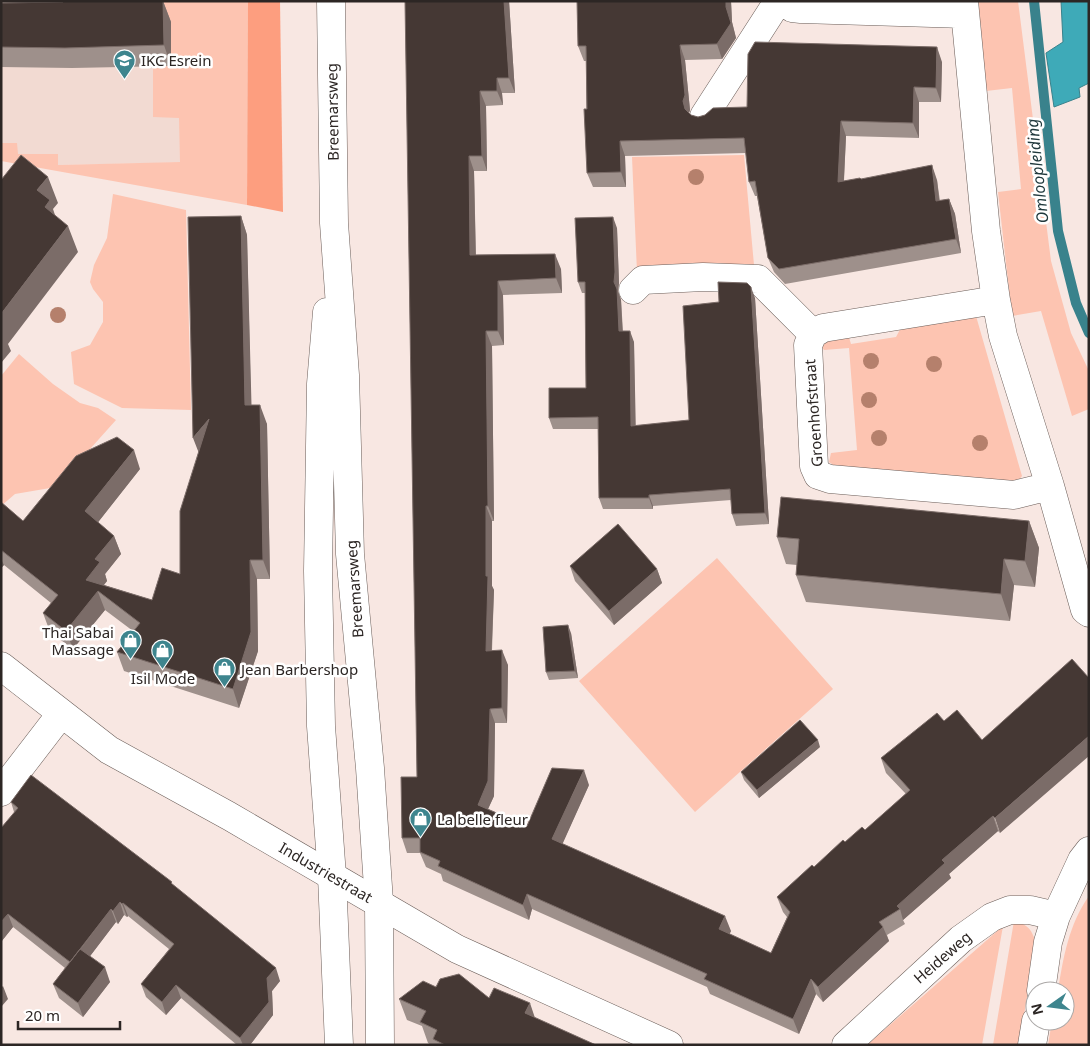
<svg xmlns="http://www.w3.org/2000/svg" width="1090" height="1046" viewBox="0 0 1090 1046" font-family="'Noto Sans',sans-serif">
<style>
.built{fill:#f2dad2}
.green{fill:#fdc4b1}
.forest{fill:#fd9e7f}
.water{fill:#3eaab8;stroke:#39828c}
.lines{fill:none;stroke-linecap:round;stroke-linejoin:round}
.stream{stroke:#39828c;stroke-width:10}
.minor-casing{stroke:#6b5e59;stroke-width:29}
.major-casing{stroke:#6b5e59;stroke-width:29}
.minor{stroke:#fff;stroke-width:28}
.major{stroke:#fff;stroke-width:28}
.tree{fill:#b5806c}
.wall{fill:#9e908b}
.shaded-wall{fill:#7b6c68}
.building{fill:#453834;stroke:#7b6c68}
.labels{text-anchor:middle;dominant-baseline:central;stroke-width:5;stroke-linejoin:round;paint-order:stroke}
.poi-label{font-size:15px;fill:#2c2624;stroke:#fff;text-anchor:start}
.street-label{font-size:15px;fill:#2c2624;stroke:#fff}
.water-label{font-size:16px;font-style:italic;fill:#21393d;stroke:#fff}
</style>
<rect width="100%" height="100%" fill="#f8e7e2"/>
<path class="built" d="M1 1H248V161L58 165 1 157Z"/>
<path class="green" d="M153 1H248L247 205 1 161 2 118V143H17L18 154H58V165L180 162 179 118 153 117Z
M977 1H1018L1051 261 1071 333 1089 371V409L1072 416 1041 311 1012 316 998 192 1021 189 1012 88 986 91Z
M744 155 754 265 707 269 637 272 632 157Z
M113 194 186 210 191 410 122 408 74 384 71 352 90 345 103 322V302L93 289 90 282 94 265 107 238Z
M976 316 1022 476 1018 481 1013 483 838 468 829 462 831 453 857 450 849 348 824 350 822 347 824 340 848 334 851 344 896 337 903 324Z
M19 354 53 384 80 403 98 408 116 420 56 487 15 494 1 506V376Z
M717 558 833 689 695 812 579 681Z
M1089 896V1045H1048L1052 1021H1065V991H1058C1063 958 1069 924 1089 896Z
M1014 921C1028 924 1032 930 1036 943L1019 1045H993Z
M1003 926 982 1045H867Z"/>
<path class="forest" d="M248 1H280L283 212 247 205Z"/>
<path class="water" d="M1061 1H1089V83L1079 88 1080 97 1054 107 1046 53 1063 42Z"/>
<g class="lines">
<path class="stream" d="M1034 1 1058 231 1076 303 1089 333"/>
<defs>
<path id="minor" d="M784 1 792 8 801 9 965 14
M964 1 986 231 996 300 1003 336 1050 486 1085 610 1089 613
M704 116 775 6 782 1
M633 290 643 280 703 277 758 279 813 334
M996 300 823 328 813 334 808 345 814 466 818 475 830 479 1014 495 1050 486
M1 666 109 750 229 816 457 949 669 1045
M1 792 61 714
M1041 991 1048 942 1056 916 1082 860 1089 851
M846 1045 961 939 992 917 1010 910H1030L1056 916
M1032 1045 1036 1021"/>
<path id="major" d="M331 1 334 223 345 375 350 554 370 768 379 902 380 1045
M327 312 321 384 318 571 321 726 332 876 339 1045"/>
</defs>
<use href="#minor" class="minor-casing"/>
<use href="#major" class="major-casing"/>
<use href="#minor" class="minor"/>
<use href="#major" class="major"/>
</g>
<g class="tree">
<circle cx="696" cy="177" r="8"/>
<circle cx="58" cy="315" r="8"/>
<circle cx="871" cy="361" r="8"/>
<circle cx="934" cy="364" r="8"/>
<circle cx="869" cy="400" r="8"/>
<circle cx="879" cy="438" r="8"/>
<circle cx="980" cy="443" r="8"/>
</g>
<path class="wall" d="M163 1 171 22V66L72 68 1 67V3Z
M405 1H509L515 93H502L503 105 486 106 487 171H474L476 255 561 269 562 293 503 295 504 345 492 346 494 521H492V586L494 590 492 651 508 665 507 723H495L494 796 488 809 527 826 589 785 562 844 731 931 729 934 771 953 787 917 783 912 777 897 845 842 865 830 906 794 886 773 881 758 944 721 957 710 1000 833 998 831 949 874 951 878 903 920 905 924 887 935 889 941 823 1002 816 994 799 1034 710 994 707 987 532 909 529 920 443 881 441 874 426 867 420 853H407L402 838 417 777Z
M577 1H731L732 22 736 38 722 59 685 60 690 110 689 113 691 115 698 117 747 107 942 62 941 102H919V138L846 136 844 181 861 179 937 180 940 201 949 199 955 214 961 253 785 284 774 272 768 258 757 196H755L749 182 746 153 625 156 626 187H593L587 173 586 61H584L578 46Z
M241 216 247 235 251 405 267 424 270 579H257L258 651 239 708 124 671 117 652 133 631 105 610 73 649 50 632 43 613 51 603 4 565 1 568V502L23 521 140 469 98 522 114 536 121 554 105 574 107 581 104 585 152 600 180 574 199 452Z
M617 228 619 283 618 291 621 300 623 331 634 342 635 426 689 420 755 298 769 524 736 526 732 514 731 500 653 506V509H603L599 498 598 429H553L549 418 586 388 585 293H582L578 282Z
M1029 521 1039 548 1035 587 1014 585 1010 621 806 602 796 575 797 565 786 564 777 537Z
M570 566 657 569 662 583 614 625 575 581Z
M571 633 578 678 549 680 546 672Z
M820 747 759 798 744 780 741 772Z
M11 802 173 885 280 981 272 991 273 1015 250 1045H237L181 998 166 1015 146 997 141 984 169 949 128 916 127 917 124 915 118 924 116 922 90 956 110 982 83 1017 59 998 53 984 65 968 13 927 1 942 14 812Z
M436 987 489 998 596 1045H431L428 1043 422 1026 407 1020 399 999Z"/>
<path class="shaded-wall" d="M163 1 171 22V66L164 45Z
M504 1H509L515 93 509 78Z
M726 1H731L732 22 736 38 722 59 717 44 726 7Z
M680 45 685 60 690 110 688 116 685 109 683 101Z
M937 47 942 62 941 102 936 88Z
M497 78 502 93 503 105 497 91Z
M914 87 919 102V138L913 123Z
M480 91 486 106 487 171 482 156Z
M841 121 846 136 843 197 838 182Z
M620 141 625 156 626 187 621 172Z
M469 156 474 171 476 270 470 255Z
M932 165 937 180 941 216 936 201Z
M48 177 58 203 53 209 59 227 48 216 37 190Z
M949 199 955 214 961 253 956 239Z
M241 216 247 235 252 424 245 405Z
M613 217 617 228 619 283 618 291 621 300 623 342 619 331 614 282Z
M68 226 78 252 8 344 11 351 1 363V314Z
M555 254 561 269 562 293 556 278Z
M498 281 503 295 504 345 498 331Z
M751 287 755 298 769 524 765 513Z
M486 331 492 346 494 521 488 506Z
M630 331 634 342 636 437 631 426Z
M260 405 267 424 270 579 263 560Z
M209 419 200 456 193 438Z
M134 450 140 469 92 530 85 511Z
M649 495 653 506V509L649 498Z
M486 506 492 521V586L494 590 491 665 486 651Z
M1029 521 1039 548 1035 587 1025 561Z
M114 536 121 554 105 574 107 581 98 592 105 610 73 649 66 631 95 559Z
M1 559 4 565 1 568Z
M1004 559 1014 585 1010 621 1001 594Z
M250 560 257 579 258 651 239 708 233 689Z
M657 569 662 583 614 625 609 611Z
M568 625 571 633 578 678 575 671Z
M502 650 508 665 507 723 502 708Z
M490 709 495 723 494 796 483 820 478 805Z
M1089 736V756L1000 833 995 818Z
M818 740 820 747 759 798 757 790Z
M584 770 589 785 558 854 552 839Z
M993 816 998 831 949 874 951 878 903 920 900 909 897 906 942 860Z
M527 894 532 909 529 920 523 905Z
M120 902 124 915 118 924 113 911Z
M123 903 128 916 127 917 122 904Z
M111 909 116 922 75 976 70 963Z
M8 914 13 927 1 942V922Z
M725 916 731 931 725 944 719 929Z
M883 927 889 941 823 1002 818 987Z
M105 967 110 982 83 1017 78 1003Z
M276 968 280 981 272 991 273 1015 250 1045H243L240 1038 267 978Z
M811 979 816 994 799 1034 793 1019Z
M176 985 181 998 166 1015 162 1002Z
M3 986 8 999 1 1007V988Z
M530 1003 537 1024 525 1013Z"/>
<path class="building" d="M63 1H163L164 45 65 48 1 47V3L63 2Z
M405 1H504L509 78H497V91H480L482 156H469L470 255 555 254 556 278 498 281V331H486L488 506H486V576H488L486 651 502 650V708L490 709 488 781 478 805 527 826 552 768 584 770 552 839 725 916 719 929 771 953 790 912 777 897 812 865 814 867 843 840 845 842 862 827 865 830 910 790 881 758 937 713 944 721 957 710 982 740 1072 659 1089 678V736L995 818 993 816 942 860 945 863 897 906 900 909 879 922 883 927 818 987 811 979 793 1019 704 979 707 974 527 894 523 905 438 866 440 861 420 852V838H402L401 777H417Z
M577 1H726V7L731 23 717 44 680 45 685 95 683 101 685 109 691 115 698 117 705 115 713 108 747 107 748 54 755 42 937 47 936 88 914 87 913 123 841 121 838 182 860 178 861 179 932 165 936 201 949 199 956 239 779 269 768 258 755 181 749 182 744 138 620 141 621 172 587 173 584 109H587L586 46H578Z
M21 155 48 177 37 190 50 200 45 207 68 226 1 314V180Z
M241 216 245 405H260L263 560H250L251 632 233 689 117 652 140 623 98 591 66 631 43 613 58 595 1 550V502L23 521 76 456 117 437 134 450 85 511 114 536 95 559 100 562 86 580 152 600 162 568 180 574V511L209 419 193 438 188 217Z
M613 217 615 272 614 282 617 289 619 331H630L631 426 689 420 683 306 719 302 718 282 747 283 751 287 765 513 732 514 730 489 649 495V498H599L598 417 549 418V388H586L585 282H578L575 218Z
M781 497 1029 521 1025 561 1004 559 1001 594 796 575 799 539 777 537Z
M618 524 657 569 609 611 570 566Z
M568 625 575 671 546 672 543 627Z
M800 720 818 740 757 790 741 772Z
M31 775 172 882 171 883 276 968 267 978 269 1002 240 1038 176 985 162 1002 141 984 174 944 123 903 122 904 120 902 113 911 111 909 70 962 8 914 1 922V828L18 808 11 802Z
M80 949 105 967 78 1003 53 984Z
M459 974 489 998 494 988 530 1003 525 1013 596 1045H445L433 1039 437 1030 420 1022 426 1011 399 999 423 981 436 987 440 979Z"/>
<defs>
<symbol id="school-pin" viewBox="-11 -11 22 30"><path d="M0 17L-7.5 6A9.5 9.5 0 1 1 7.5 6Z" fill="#3e858e" stroke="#fff"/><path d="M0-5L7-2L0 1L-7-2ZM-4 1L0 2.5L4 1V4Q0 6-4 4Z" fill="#fff"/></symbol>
<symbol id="shop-pin" viewBox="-11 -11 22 30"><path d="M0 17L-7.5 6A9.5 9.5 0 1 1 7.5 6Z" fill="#3e858e" stroke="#fff"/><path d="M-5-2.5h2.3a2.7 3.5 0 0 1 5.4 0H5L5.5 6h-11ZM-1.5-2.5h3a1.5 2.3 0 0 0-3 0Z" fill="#fff"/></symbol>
</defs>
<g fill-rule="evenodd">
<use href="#school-pin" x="112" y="48" width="25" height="34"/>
<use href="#shop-pin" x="118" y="628" width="25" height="34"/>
<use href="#shop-pin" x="150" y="638" width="25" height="34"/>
<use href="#shop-pin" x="212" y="656" width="25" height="34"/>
<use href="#shop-pin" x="408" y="806" width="25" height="34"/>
</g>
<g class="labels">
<g class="poi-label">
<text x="141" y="60">IKC Esrein</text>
<text x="114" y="632" text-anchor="end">Thai Sabai<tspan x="114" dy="17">Massage</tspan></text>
<text x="241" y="669">Jean Barbershop</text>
<text x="163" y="678" text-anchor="middle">Isil Mode</text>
<text x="437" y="819">La belle fleur</text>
</g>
<g class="street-label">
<text transform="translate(332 112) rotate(-91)">Breemarsweg</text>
<text transform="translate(813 413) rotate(-94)">Groenhofstraat</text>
<text transform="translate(354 589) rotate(-94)">Breemarsweg</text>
<text transform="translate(326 872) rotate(30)">Industriestraat</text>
<text transform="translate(942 957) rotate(-41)">Heideweg</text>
</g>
<g class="water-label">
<text transform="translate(1037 171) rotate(-96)">Omloopleiding</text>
</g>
</g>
<rect width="1090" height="1046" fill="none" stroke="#2c2624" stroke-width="5"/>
<g transform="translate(1050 1006) rotate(256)"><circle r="24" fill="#ffffff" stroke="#aba8a7"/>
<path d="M0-4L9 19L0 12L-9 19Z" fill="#3e858e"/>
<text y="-8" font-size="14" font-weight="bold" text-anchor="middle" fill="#2c2624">N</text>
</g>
<path d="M18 1021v8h102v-8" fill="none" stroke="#2c2624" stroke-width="2.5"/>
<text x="25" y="1021" font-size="15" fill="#2c2624" stroke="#ffffff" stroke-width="4" paint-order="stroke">20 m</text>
</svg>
